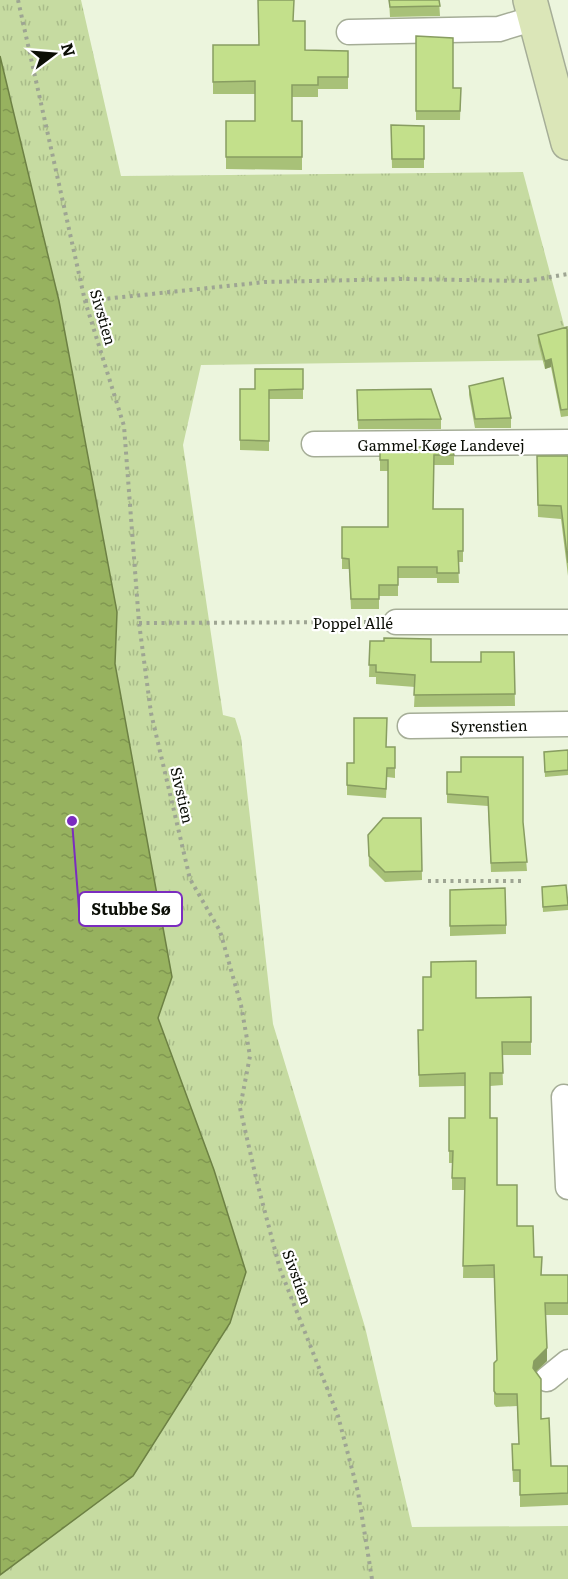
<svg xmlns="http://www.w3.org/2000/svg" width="568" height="1579" viewBox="0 0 568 1579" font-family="Literata,serif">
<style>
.park{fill:url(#park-tufts)}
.water{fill:url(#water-ripples);stroke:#6d8144;stroke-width:1.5}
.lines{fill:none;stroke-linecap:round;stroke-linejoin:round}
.street-casing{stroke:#a5ad97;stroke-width:27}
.secondary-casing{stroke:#a5ad97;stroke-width:36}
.path{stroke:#9ea593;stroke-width:4;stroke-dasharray:3 4.5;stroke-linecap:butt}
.street{stroke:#fff;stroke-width:24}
.secondary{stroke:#dbe6b8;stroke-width:33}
.wall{fill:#a8c178}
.shaded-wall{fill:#889d61}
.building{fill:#c3e08b;stroke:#889d61;stroke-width:1.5}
.labels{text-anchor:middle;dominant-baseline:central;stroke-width:4.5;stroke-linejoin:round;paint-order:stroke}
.street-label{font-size:15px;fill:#0b0e06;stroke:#fff}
.leader{fill:none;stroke:#7b2cbf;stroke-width:2}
.callout-dot{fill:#7b2cbf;stroke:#fff;stroke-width:2}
.callout{fill:#fff;stroke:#7b2cbf;stroke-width:2}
.callout-label{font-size:16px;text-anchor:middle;font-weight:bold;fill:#0b0e06}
</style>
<defs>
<pattern id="park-tufts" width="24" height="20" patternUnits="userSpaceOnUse" patternTransform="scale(1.5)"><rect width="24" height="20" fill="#c6dba1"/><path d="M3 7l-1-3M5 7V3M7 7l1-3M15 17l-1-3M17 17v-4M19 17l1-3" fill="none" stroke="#a9bb89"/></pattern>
<pattern id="water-ripples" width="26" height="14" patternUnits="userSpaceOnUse" patternTransform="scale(1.5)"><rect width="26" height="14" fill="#97b25f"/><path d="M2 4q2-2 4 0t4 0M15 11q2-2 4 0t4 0" fill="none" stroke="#819851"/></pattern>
</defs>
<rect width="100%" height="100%" fill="#ecf5dd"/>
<path class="park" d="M0 0H81L121 176 523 172 568 340V360L201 365 183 445 223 715 235 718 241 737 273 1024 365 1327 412 1527 568 1526V1579H0V1575L246 1272 214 1170 158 1018 172 977 115 664 117 612 59 301 0 56Z"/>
<path class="water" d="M0 56 59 301 117 612 115 664 172 977 158 1018 214 1170 246 1272 230 1323 133 1476 0 1575Z"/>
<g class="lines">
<defs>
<path id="street" d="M349 32 499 29 535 18
M314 444 568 442
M396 622H568
M410 726 568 724
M564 1097 568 1187
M547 1379 568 1362"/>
<path id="secondary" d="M530 0 568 143"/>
</defs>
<use href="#street" class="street-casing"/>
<use href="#secondary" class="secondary-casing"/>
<path class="path" d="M18 0 85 301 124 426 139 623 151 713 190 879 220 931 241 1005 250 1056 240 1108 257 1182 280 1269 338 1416 358 1492 372 1579
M85 301 265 282 403 279 527 281 568 274
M139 623 375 622
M428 881H524"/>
<use href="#street" class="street"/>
<use href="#secondary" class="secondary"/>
</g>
<path class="wall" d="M389 0H439L440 16 390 17Z
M293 21 305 50 348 51V89H318V97H292V121H302V170L226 169V121H255V94H213V45H258Z
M416 36 453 88H461L460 120H416Z
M391 125 424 126V168H392Z
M568 329V416L561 417 551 367 545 369 538 342V335Z
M303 369V399H269V451L240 450V389H255Z
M469 386 511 418V428H475L469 395Z
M357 390 441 419V429H358Z
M380 447 454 455V465H434L433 509H463V562H458L459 583H437V578H398V596H379V609H351L349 569H342V527H388V471H380Z
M537 456H568V576L561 519 538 517Z
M370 641 431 662H481L514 652 515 706 414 707 415 687 376 684V677H369Z
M386 747H395V778L387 777 386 798 347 795V763H354Z
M568 750V775L545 777 544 752Z
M447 772H461L523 822 527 871 491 872 488 806 447 803Z
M421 818 422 880 385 882 369 866 368 835Z
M542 887 568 903V910L543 912Z
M450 890 506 925V934L450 936Z
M531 997V1055H502L503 1085 490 1086V1118L497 1185 542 1275H568V1315H546L547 1361 536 1372 541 1419 551 1466H568V1505L520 1507V1482H513L512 1457V1444H519L517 1406 496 1407 494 1404V1363L497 1360 494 1278H463L465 1190H452V1163H449V1118H465V1086L419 1087 418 1030H423L476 998Z"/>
<path class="shaded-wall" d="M551 359V367L545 369V361Z
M547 1348V1361L534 1373 533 1368 534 1361Z"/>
<path class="building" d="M258 0H294L293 21H305V50L348 51V77H318V85H292V121H302V157H226V121H255V81L213 82V45H259Z
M389 0H439L440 6 390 7Z
M416 36 453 38V88H461L460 111H416Z
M391 125 424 126V159H392Z
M567 327 568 409 561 410 551 359 545 361 538 335Z
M255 369H303V389L269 390V441L240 440V389H255Z
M503 378 511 418 475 419 469 386Z
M431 389 441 419 358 420 357 390Z
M380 447H451L454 455H434L433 509H463V551H458L459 573H437V567H398V585H379V599H351L349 559 342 558V527H388V460H380Z
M537 456H568V563L561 506 538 505Z
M384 638 431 639V662H481V652H514L515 694 414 695 415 675 376 672V665H369L370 641H384Z
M354 718H387L386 747H395V768H387L386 789 347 785V763H354Z
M568 750V770L545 772 544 752Z
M461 757H523V822L527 862 491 863 488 797 447 794V772H461Z
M383 818H421L422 871 385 872 369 856 368 835Z
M566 885 568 905 543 907 542 887Z
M505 888 506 925 450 926V890Z
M476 961V998L531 997V1042H502L503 1073H490V1118H497V1185H517V1226H533L534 1257H542L541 1275H568V1303H545L547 1348 534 1361 533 1368 541 1379V1419L549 1418 551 1466H568V1493L520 1495V1470H513L512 1444H519L517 1394H496L494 1391V1363L497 1360 494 1265 463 1266 465 1178H452L453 1151H449V1118H465V1073L419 1075 418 1030H423V977H431V962Z"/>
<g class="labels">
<g class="street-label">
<text transform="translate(104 317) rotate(74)">Sivstien</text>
<text x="441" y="444">Gammel Køge Landevej</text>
<text x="353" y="622">Poppel Allé</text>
<text transform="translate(489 725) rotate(-1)">Syrenstien</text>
<text transform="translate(183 795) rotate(77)">Sivstien</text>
<text transform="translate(298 1277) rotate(70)">Sivstien</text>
</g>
</g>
<path class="leader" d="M72 821L79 909"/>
<circle class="callout-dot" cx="72" cy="821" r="6"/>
<rect class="callout" x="79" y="892" width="103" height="34" rx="6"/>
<g class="callout-label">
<text x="131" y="915">Stubbe Sø</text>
</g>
<g transform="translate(54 54) rotate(74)" stroke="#ffffff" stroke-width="4.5" paint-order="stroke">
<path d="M0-4.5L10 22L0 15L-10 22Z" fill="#0b0e06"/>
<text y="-9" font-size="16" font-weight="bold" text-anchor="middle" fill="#0b0e06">N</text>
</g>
</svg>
